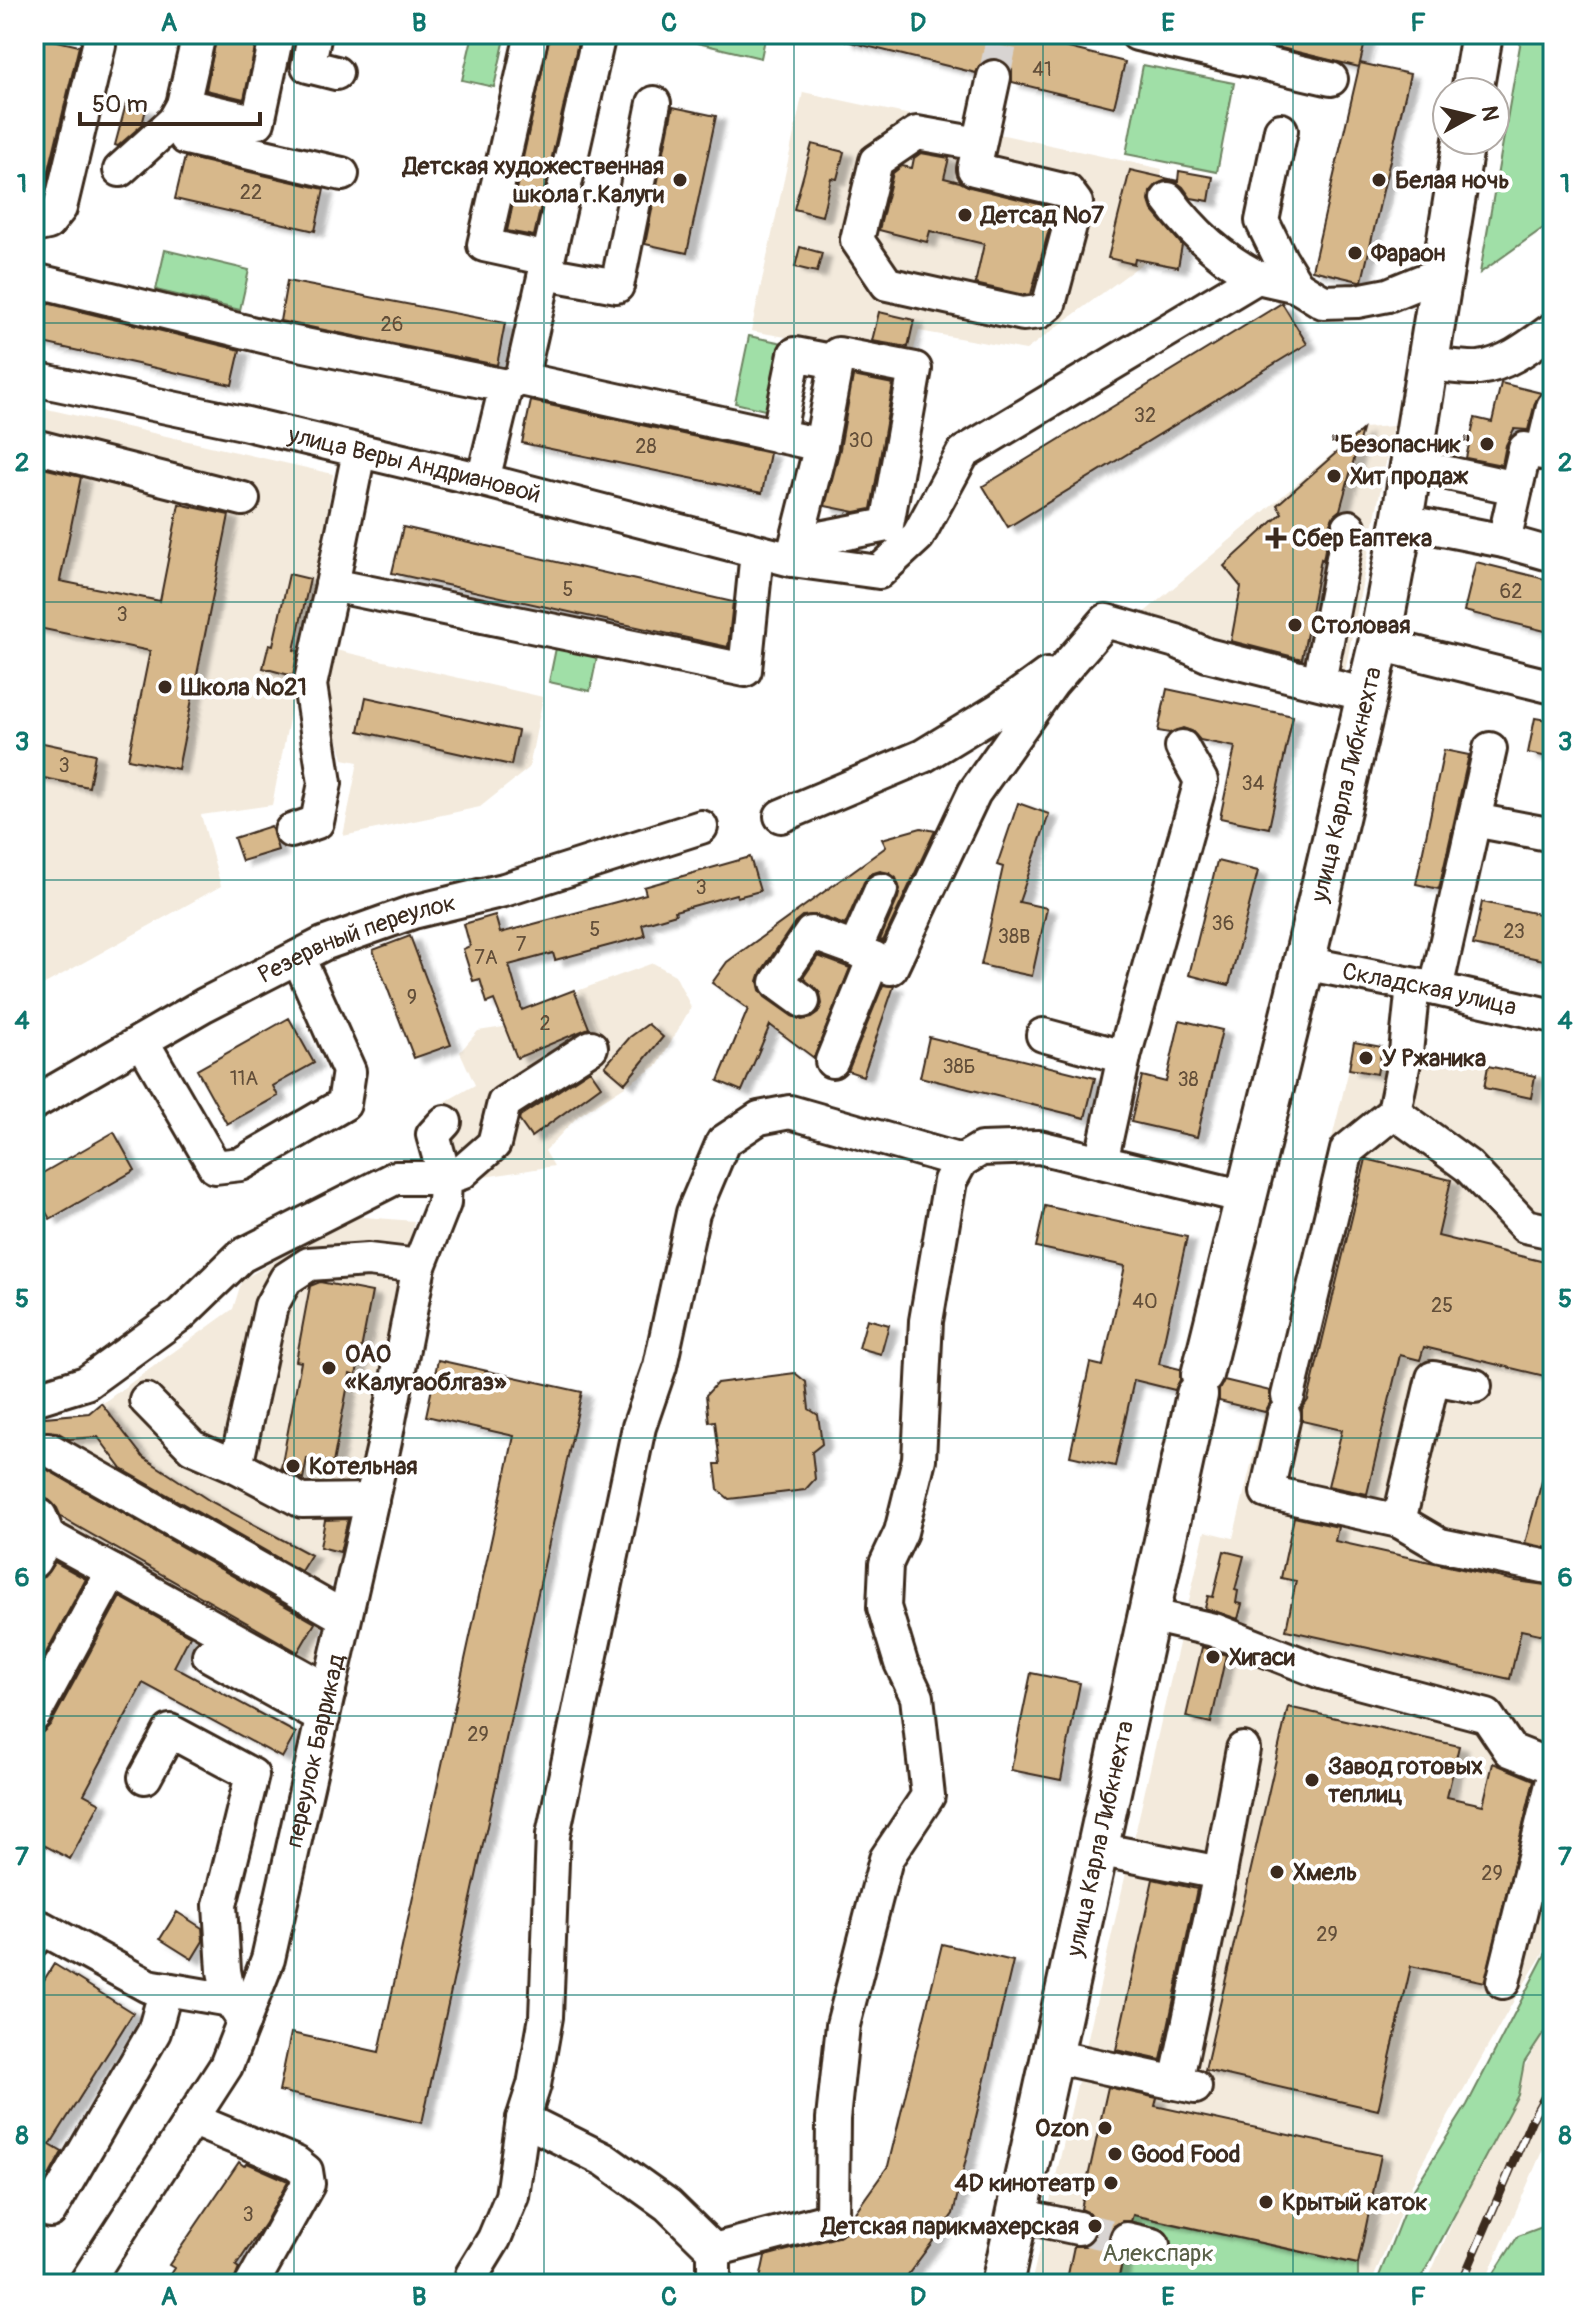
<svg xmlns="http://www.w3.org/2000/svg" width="1587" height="2318" viewBox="0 0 1587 2318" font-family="Pangolin,sans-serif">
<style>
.built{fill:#f3eadc}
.green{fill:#a0dfa7;stroke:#6e8462;stroke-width:2}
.building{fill:#d7b88b;stroke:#3b2a1e;stroke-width:2;filter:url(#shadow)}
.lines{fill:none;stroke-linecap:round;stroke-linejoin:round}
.minor-tunnel{stroke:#d8d4d2;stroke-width:32;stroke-dasharray:32 16;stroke-linecap:butt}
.minor-casing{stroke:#3b2a1e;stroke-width:38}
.major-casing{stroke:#3b2a1e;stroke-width:46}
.minor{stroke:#fff;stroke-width:32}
.major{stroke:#fff;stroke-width:40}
.rail-casing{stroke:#3b2a1e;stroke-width:9}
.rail{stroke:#fff;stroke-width:6;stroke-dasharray:18;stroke-linecap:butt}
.grid{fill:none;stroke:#0f766e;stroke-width:2;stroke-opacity:0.55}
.poi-dot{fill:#3b2a1e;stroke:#fff;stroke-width:3}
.labels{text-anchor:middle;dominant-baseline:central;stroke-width:8;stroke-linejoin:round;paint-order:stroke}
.number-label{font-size:20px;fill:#624e39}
.poi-label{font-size:24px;font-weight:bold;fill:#3b2a1e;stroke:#fff;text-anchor:start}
.street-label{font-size:24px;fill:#3b2a1e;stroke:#fff}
.park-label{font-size:24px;fill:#596047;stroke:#fff}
.neatline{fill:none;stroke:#0f766e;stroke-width:3}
.grid-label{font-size:26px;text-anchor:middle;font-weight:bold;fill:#0f766e}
</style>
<defs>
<filter id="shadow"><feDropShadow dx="9" dy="5" stdDeviation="2" flood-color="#0004"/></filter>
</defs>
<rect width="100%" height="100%" fill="#fff"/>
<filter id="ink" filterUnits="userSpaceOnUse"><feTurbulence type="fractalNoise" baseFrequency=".0125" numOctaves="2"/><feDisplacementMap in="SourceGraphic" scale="16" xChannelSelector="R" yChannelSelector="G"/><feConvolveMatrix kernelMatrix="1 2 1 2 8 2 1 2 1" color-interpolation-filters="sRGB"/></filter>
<g filter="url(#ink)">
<path class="built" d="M803 92 1162 169 1147 260 1026 350 919 331 911 359 751 331Z
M34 406 333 474 319 568 272 805 201 815 221 886 34 990Z
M1393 426 1339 702 1115 637 1363 428Z
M331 649 543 697 529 768 480 807 343 836 358 762 343 759 323 686Z
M653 963 675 975 691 1007 658 1065 578 1116 545 1151 554 1166 472 1179 461 1173 441 1104 475 1085 460 1052 478 1031 504 1027 501 1019Z
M1382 1047 1553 1079V1938L1517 1995 1418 2170 1371 2284H1031L1205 1531 1233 1538 1349 1069 1377 1074Z
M352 1216 414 1221 346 1556 328 1592 310 1695 114 1590 34 1739V1419L89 1413 233 1309 242 1280Z
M1553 2016V2126L1484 2284H1426L1503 2105Z"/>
<path class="green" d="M473 34H506L494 87 462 80Z
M677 34H766L761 58 676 38Z
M1522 34H1553V221L1480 273Z
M1143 65 1234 83 1217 172 1126 154Z
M165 250 249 270 240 310 156 290Z
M749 336 783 343 769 411 735 403Z
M556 648 597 657 590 691 549 682Z
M1553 1939V2019L1524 2063 1518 2095 1418 2284H1376L1411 2194 1467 2105Z
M1553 2170V2280L1551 2284H1487L1518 2236 1545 2226Z
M1140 2178 1158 2221 1358 2264V2284H1118Z"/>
<path class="building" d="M217 34H258L244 99 206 90Z
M550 34H563L579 38 534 236 507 231Z
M846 34H1012L1125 62 1114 107 1012 82V70L1006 62 999 59H988L980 65 976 73 846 41Z
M1249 34H1367L1359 67 1248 40Z
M36 36 79 46 42 199 37 206 34 207V47Z
M1360 63 1410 74 1362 281H1359L1312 270Z
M126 104 146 109 142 125 118 146 115 145Z
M673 107 716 116 687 253 645 244Z
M812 144 844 152 837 179 831 178 822 216 794 209Z
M921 153 949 158 944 178 960 182 970 187 1055 208 1031 294 1024 295 975 284 984 244 930 231 927 242 879 230 893 173 902 166 912 168 914 158Z
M185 157 324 189 315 231 175 199Z
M1130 170 1178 181 1179 171 1213 177 1209 201 1191 198 1183 187 1175 181 1166 180 1157 184 1150 192 1149 201 1152 210 1182 245 1178 267 1135 259 1134 264 1108 258Z
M800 247 822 253 817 272 795 267Z
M287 281 505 323 497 365 280 321Z
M34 300 240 350 232 385 34 341Z
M1282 303 1307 344 1008 527 983 486Z
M879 312 914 320 908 347 872 341Z
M853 376 893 384 871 509 855 512 825 506 840 449Z
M1501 383 1541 393 1535 403 1528 430 1514 429 1506 445 1502 465 1466 458 1475 418 1492 422Z
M531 401 770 453 762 493 522 443Z
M1362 430 1340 510 1334 515 1330 523 1323 560 1321 559 1302 659 1231 641 1241 587 1224 566 1282 513 1277 505Z
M34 466 81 477 60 581 160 601 179 504 229 515 178 769 128 759 150 651 34 627Z
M403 527 733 602 728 647 392 573Z
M1476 562 1553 581V633L1464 611Z
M289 574 310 579 294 650 298 651 293 676 263 668 269 644 273 645Z
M1167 689 1293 716 1269 828 1220 818 1235 747 1200 740 1192 731 1183 728 1170 733 1158 731Z
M366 697 518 731 511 765 359 731Z
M1535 718 1553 721V758L1528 753Z
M34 741 95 754 89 787 34 776Z
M1444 750 1469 755 1439 889 1416 884Z
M1018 803 1049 814 1019 902 1047 908 1032 976 981 965 1003 867 997 865Z
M271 826 278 850 242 861 234 838Z
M921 828 935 831 883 941 880 940 898 898 900 889 896 878 889 873 880 871 870 874 864 882 845 925 817 915 802 916 795 922 761 972 758 981 760 990 765 997 792 1016 802 1020 811 1018 818 1013 822 1004 820 993 803 978 818 956 850 968 814 1058 770 1025 742 1091 718 1081 748 1009 712 983 727 962 886 847 882 839Z
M750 857 760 891 737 897 736 894 675 911 676 914 642 924 645 936 555 960 553 953 509 965 522 1010 574 990 589 1028 517 1058 494 1000 487 1003 480 979 473 981 463 949 470 946 464 924 495 915 500 933 646 894 644 887Z
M1217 861 1258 871 1229 985 1189 975Z
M1482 902 1553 917V962L1473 945Z
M410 936 451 1045 414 1058 373 950Z
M883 985 894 986 863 1076 848 1071Z
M289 1018 314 1063 273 1086 278 1096 227 1124 197 1070Z
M1180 1020 1222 1030 1197 1137 1131 1122 1142 1076 1166 1082Z
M648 1024 663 1037 625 1083 605 1066 630 1037Z
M929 1037 1095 1078 1085 1118 920 1077Z
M1354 1042 1382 1047 1377 1074 1349 1069Z
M1488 1066 1535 1076 1531 1098 1484 1088Z
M590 1070 601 1086 531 1137 519 1120 520 1116Z
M114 1132 135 1170 50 1219 34 1192V1178Z
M1366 1159 1451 1180 1438 1236 1553 1264V1378L1424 1347 1420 1360 1400 1355 1367 1494 1328 1486 1342 1430 1302 1421V1409L1308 1400Z
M1045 1206 1187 1237 1159 1364 1180 1369V1380L1175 1390 1134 1380 1115 1466 1070 1456 1090 1363 1103 1366 1125 1266 1036 1247Z
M320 1282 372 1292 356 1376 350 1374 333 1463 307 1458 303 1479 281 1468 301 1362 296 1361 310 1286Z
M867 1319 889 1325 881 1354 859 1348Z
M438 1360 582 1392 422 2123 279 2091 291 2033 379 2052 514 1436 426 1416Z
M795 1373 806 1382 809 1409 818 1415 822 1444 812 1452 815 1479 805 1490 729 1499 718 1490 715 1464H720L715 1421 709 1422 706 1395 717 1383Z
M1224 1380 1270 1391V1403L1265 1412 1219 1401V1390Z
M101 1403 143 1457 210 1501 311 1555 301 1571 122 1469 98 1437 69 1439 57 1432 34 1431V1418L89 1413Z
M1547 1463H1553V1549L1525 1543Z
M44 1468 315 1623 298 1652 61 1517 57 1508 49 1500 34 1494V1469Z
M1294 1517 1338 1527 1335 1541 1516 1581 1553 1586V1637L1521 1630 1510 1679 1286 1630 1296 1581 1281 1578Z
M348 1519 340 1552 320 1547 325 1520Z
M1224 1551 1244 1556 1235 1590 1238 1591 1236 1603 1242 1604 1238 1619 1205 1608 1208 1596 1213 1597Z
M55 1562 86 1579 34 1675V1580L44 1577Z
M120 1597 190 1636 174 1667 296 1733 282 1758 143 1683 84 1794 100 1803 70 1859 34 1840V1734L43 1732 51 1724Z
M1202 1647 1226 1655 1211 1723 1186 1717Z
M1031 1673 1080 1683 1061 1780 1011 1770Z
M1288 1707 1459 1746 1447 1797 1483 1805 1493 1763 1534 1780 1485 1982 1411 1966 1378 2110 1205 2070Z
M1153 1879 1197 1889 1161 2060 1116 2050Z
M177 1912 202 1928 203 1941 192 1959 160 1939Z
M942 1944 1013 1961 953 2214 901 2284H759L765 2256 837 2237 846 2231 851 2218 888 2166Z
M54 1964 133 2013 50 2145 62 2152 49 2176 36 2168 34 2171V1996Z
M1108 2087 1157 2098 1155 2106 1381 2155 1358 2264 1133 2215 1131 2221H1122L1114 2226 1108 2236 1109 2244 1114 2252 1123 2258 1117 2284H1066L1074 2246H1085L1093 2240 1096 2233V2221L1090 2213 1081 2209Z
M239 2162 244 2166 247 2163 288 2181 265 2223 236 2266 239 2268 233 2284H164L174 2268 169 2265Z"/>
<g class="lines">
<path class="minor-tunnel" d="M994 77 1003 34
M1078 2228 1127 2239"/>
<defs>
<g id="minor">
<path d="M277 34 258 122 193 107 186 138 342 174"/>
<path d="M315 34 308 66 336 73"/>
<path d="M532 34 484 245 548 259"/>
<path d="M1137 34 1331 79"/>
<path d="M193 107 183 105 199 34"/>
<path d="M1281 130 1262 221 1281 260 1297 286"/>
<path d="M979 144 917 133 876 161 857 240 887 284 1023 314 1039 312 1049 304 1076 203 1067 191 974 169 994 77"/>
<path d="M120 170 174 121 183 105"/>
<path d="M1168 199C1192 232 1220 258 1257 277"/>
<path d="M34 226 48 223 60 208 99 45"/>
<path d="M545 273 617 286 654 103"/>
<path d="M34 280 275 339 506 386"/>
<path d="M1427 364C1444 365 1462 369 1479 368 1508 364 1531 345 1553 329"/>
<path id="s1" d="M34 379 243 423 483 480 792 560 821 445 838 354 915 369 887 525 820 538 792 560 879 572 918 536 963 453 1257 277 1297 286 1323 302 1357 301 1388 295 1442 273"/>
<path d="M521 379 821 445"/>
<path d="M778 436 795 354 836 362"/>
<path d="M34 446 243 499"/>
<path d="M359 452 332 585 745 670 757 552"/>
<path d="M1411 465 1516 488"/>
<path d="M483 480 506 386 521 379 599 34"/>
<path d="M1402 521 1504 541 1553 555"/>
<path d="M1504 541 1525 449 1542 453 1553 407"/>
<path d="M1379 644 1553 687"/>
<path d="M1319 682 1349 527"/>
<path d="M781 816 923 756 1000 709 1047 675"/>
<path d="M1474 820 1553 835"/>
<path d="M291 831 317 822 325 783 310 685 332 585"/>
<path d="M855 949 891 968 974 793 1052 683 1106 621 1176 641 1207 655 1367 695"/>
<path id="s2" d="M1304 963 1436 989 1553 1016"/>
<path d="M1413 985 1406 1052 1394 1112 1468 1166 1525 1226 1553 1232"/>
<path d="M1436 989 1490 749"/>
<path d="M803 1001 777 982 811 933 855 949 881 890"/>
<path d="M1043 1035 1124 1057"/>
<path d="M142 1041 215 1167 241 1164 344 1104 349 1071 298 957"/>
<path d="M832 1061 874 958"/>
<path id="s3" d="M34 1103 204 1005 323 944 413 912 504 890 701 827"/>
<path d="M1101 1162 1124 1057 1201 781 1182 747"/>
<path d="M1288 1396 1347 1150 1394 1112"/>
<path d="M34 1399 86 1383 181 1314 241 1256 395 1178H445L433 1135 445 1122"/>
<path d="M146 1400 192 1447 236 1466"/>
<path d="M1284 1416 1267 1492 1399 1521 1433 1378 1475 1386"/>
<path d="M34 1450 48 1449 344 1617"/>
<path d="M372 1500 302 1501 236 1466 271 1306 286 1279 309 1264 368 1260 419 1266"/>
<path d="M34 1513 40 1516 48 1536 112 1571"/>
<path d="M1399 1521 1440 1545 1553 1568"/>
<path d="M34 1561 48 1536"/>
<path d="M1149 1615 1214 1630 1324 1673 1487 1716 1510 1750 1553 1767"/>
<path d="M209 1655 323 1718"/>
<path d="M34 1715 112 1571 329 1691"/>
<path d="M145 1777 170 1731 252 1775 220 1905 224 1971 230 2000 244 2021"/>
<path d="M1097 1849 1220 1873 1176 2083"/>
<path d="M1220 1873 1243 1749"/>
<path d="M34 1940 42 1928 148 1986 230 2000"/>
<path d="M1503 1982 1553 1780"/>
<path d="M1052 2056 1195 2087"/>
<path d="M191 2119 296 2163 306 2171 308 2184 252 2284"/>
<path d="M523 2119 534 2085 546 2017 553 1835 639 1427 660 1366 693 1213 723 1142 759 1118 790 1112 961 1161"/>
<path d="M34 2201 50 2211 154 2032 166 1989"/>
<path d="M1017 2215 1078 2228"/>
<path d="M1127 2239 1153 2245"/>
<path d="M714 2250 832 2219 833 2119 843 2025 886 1859 928 1796 917 1697 901 1663 884 1607 886 1564 901 1532 919 1459 926 1321 950 1181 961 1161 981 1149 1039 1147 1245 1197"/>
<path id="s4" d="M85 2284 226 2066 268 1959 385 1441 419 1266 444 1203 445 1178 461 1173 494 1144 504 1103 591 1047"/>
<path d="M471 2284 472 2275 494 2239 512 2196 523 2119 605 2160 668 2205 714 2250V2284"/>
</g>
<g id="major">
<path d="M1472 92 1482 34"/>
<path id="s5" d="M1202 1375 1304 963 1379 644 1402 521 1464 140"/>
<path id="s6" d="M1002 2284 1197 1395"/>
</g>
</defs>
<use href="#minor" class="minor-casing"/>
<use href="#major" class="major-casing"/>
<use href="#minor" class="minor"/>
<use href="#major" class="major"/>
<defs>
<path id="rail" d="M1461 2284 1532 2119 1553 2082"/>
</defs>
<use href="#rail" class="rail-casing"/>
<use href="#rail" class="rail"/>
</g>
</g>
<path class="grid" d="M294 34V2284M544 34V2284M794 34V2284M1043 34V2284M1293 34V2284M34 323H1553M34 602H1553M34 880H1553M34 1159H1553M34 1438H1553M34 1716H1553M34 1995H1553"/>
<g class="poi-dot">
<circle cx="680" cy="180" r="8"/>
<circle cx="1379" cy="180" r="8"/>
<circle cx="965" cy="215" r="8"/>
<circle cx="1355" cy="253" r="8"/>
<circle cx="1487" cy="444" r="8"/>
<circle cx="1334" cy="476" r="8"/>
<path d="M1272 526h8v8h8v8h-8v8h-8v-8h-8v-8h8z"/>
<circle cx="1295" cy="625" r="8"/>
<circle cx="165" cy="687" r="8"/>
<circle cx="1366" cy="1058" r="8"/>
<circle cx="329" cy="1368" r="8"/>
<circle cx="293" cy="1466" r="8"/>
<circle cx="1213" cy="1657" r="8"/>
<circle cx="1312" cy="1780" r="8"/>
<circle cx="1277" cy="1872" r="8"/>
<circle cx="1105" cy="2128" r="8"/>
<circle cx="1115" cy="2154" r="8"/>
<circle cx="1111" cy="2183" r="8"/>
<circle cx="1266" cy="2202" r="8"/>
<circle cx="1095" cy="2226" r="8"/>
</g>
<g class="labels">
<g class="number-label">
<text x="1042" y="69">41</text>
<text x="251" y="192">22</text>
<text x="392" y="324">26</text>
<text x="1145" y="415">32</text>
<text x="861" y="440">30</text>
<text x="646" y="446">28</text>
<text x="568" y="589">5</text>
<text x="1511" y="591">62</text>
<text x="122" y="614">3</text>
<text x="64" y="765">3</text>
<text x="1253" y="783">34</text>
<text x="701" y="887">3</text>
<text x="1223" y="923">36</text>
<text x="595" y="929">5</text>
<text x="1514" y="931">23</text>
<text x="1014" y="936">38В</text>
<text x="521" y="944">7</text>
<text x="486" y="957">7А</text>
<text x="412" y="997">9</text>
<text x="545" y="1023">2</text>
<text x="959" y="1066">38Б</text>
<text x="244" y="1078">11А</text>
<text x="1188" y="1079">38</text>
<text x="1145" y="1301">40</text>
<text x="1442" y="1305">25</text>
<text x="478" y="1734">29</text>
<text x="1492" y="1873">29</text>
<text x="1327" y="1934">29</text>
<text x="248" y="2214">3</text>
</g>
<g class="poi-label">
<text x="664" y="166" text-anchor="end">Детская художественная<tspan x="664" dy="28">школа г.Калуги</tspan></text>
<text x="1395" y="180">Белая ночь</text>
<text x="981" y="215">Детсад №7</text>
<text x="1371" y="253">Фараон</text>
<text x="1471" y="444" text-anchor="end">"Безопасник"</text>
<text x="1350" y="476">Хит продаж</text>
<text x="1292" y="538">Сбер Еаптека</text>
<text x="1311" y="625">Столовая</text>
<text x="181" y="687">Школа №21</text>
<text x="1382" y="1058">У Ржаника</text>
<text x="345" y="1354">ОАО<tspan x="345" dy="28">«Калугаоблгаз»</tspan></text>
<text x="309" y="1466">Котельная</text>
<text x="1229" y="1657">Хигаси</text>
<text x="1328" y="1766">Завод готовых<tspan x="1328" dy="28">теплиц</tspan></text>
<text x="1293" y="1872">Хмель</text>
<text x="1089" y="2128" text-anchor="end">Ozon</text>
<text x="1131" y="2154">Good Food</text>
<text x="1095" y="2183" text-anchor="end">4D кинотеатр</text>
<text x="1282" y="2202">Крытый каток</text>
<text x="1079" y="2226" text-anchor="end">Детская парикмахерская</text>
</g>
<g class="street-label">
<text stroke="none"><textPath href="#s1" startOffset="390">улица Веры Андриановой</textPath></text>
<text stroke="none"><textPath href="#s5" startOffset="608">улица Карла Либкнехта</textPath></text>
<text stroke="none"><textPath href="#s3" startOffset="364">Резервный переулок</textPath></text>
<text stroke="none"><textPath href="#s2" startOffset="128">Складская улица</textPath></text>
<text stroke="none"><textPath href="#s4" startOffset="588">переулок Баррикад</textPath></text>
<text stroke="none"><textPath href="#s6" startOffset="456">улица Карла Либкнехта</textPath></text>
</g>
<g class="park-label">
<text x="1158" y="2253">Алекспарк</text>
</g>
</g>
<rect width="1587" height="2318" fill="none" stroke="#fff" stroke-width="88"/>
<g transform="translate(1471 116) rotate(82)"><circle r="38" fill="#ffffff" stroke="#b1aaa5" stroke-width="2"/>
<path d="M0-6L14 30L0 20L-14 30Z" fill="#3b2a1e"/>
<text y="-12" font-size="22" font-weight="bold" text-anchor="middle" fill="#3b2a1e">N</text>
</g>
<path d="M80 112v12h180v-12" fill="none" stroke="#3b2a1e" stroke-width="4"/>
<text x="92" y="112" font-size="24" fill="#3b2a1e" stroke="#ffffff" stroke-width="6" paint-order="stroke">50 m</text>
<rect x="44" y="44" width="1499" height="2230" class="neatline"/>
<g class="grid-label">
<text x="169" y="31">A</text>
<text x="419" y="31">B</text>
<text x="669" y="31">C</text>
<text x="918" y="31">D</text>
<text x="1168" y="31">E</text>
<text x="1418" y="31">F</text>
<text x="22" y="192">1</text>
<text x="1565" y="192">1</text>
<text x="22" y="471">2</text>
<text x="1565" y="471">2</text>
<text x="22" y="750">3</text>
<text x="1565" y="750">3</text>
<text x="22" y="1029">4</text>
<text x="1565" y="1029">4</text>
<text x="22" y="1307">5</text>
<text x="1565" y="1307">5</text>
<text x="22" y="1586">6</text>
<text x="1565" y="1586">6</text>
<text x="22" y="1865">7</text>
<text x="1565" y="1865">7</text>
<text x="22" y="2144">8</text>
<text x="1565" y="2144">8</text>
<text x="169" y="2305">A</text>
<text x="419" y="2305">B</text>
<text x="669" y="2305">C</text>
<text x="918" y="2305">D</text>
<text x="1168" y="2305">E</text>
<text x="1418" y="2305">F</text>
</g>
</svg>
